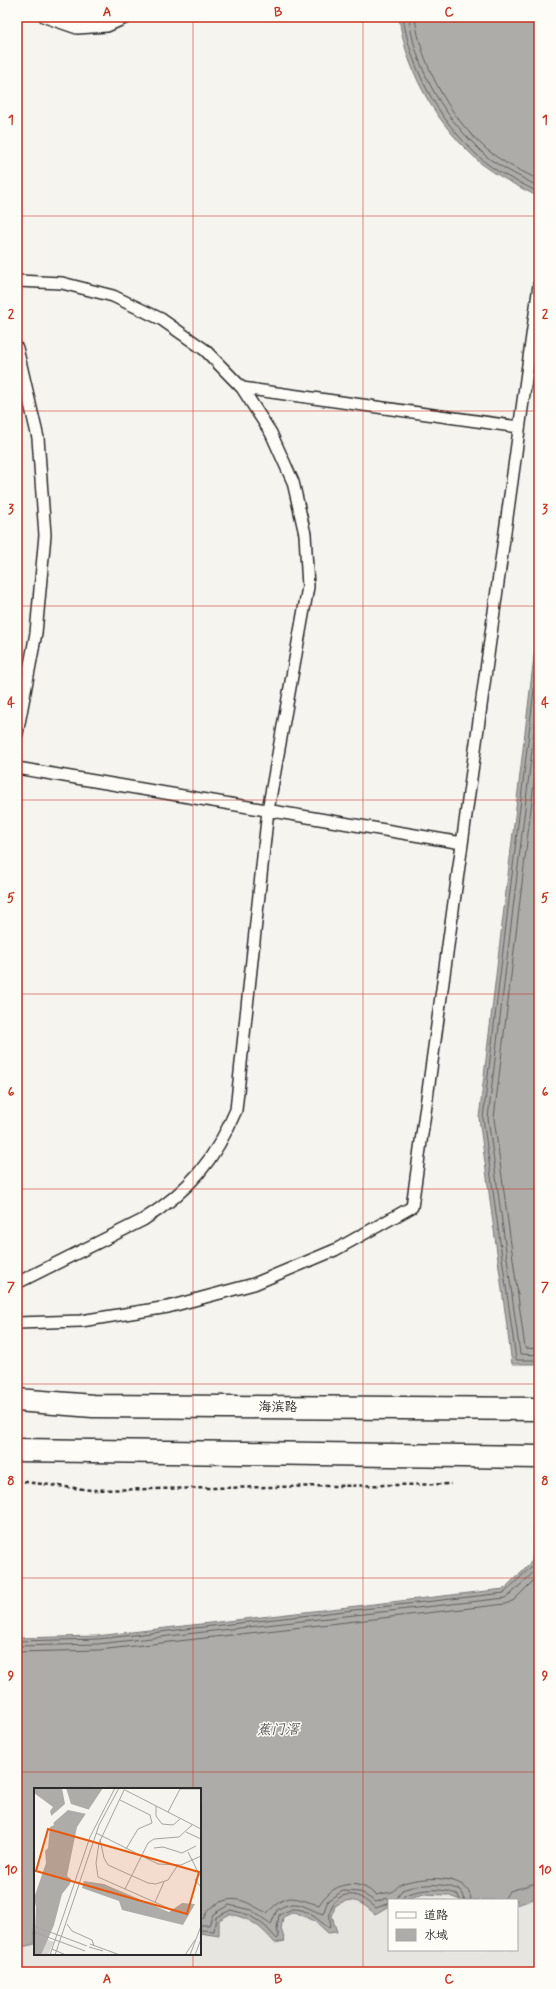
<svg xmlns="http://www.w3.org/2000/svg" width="556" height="1989" viewBox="0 0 556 1989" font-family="Mynerve,'LXGW WenKai TC',sans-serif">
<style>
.built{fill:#e6e5e0}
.water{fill:#adaca9;stroke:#797877}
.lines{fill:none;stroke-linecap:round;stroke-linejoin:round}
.shore{stroke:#5f5f5d;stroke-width:1}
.lane-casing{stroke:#2b2b2b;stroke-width:14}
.secondary-casing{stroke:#2b2b2b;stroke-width:25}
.path{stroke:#2b2b2b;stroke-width:2.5;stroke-dasharray:4 3;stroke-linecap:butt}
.lane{stroke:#fdfcf7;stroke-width:11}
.secondary{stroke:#fdfcf7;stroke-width:22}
.grid{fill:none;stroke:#c8321e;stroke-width:1;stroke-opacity:0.55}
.labels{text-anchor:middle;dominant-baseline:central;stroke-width:3;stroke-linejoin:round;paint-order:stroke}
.street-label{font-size:13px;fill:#2b2b2b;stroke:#fdfcf7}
.water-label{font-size:14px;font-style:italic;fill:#585857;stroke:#fdfcf7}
.inset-road{fill:none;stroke:#a4a4a1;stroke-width:1}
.view{fill:#e8590c;fill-opacity:0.15;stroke:#e8590c;stroke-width:2}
.inset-edge{fill:none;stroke:#2b2b2b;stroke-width:2}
.neatline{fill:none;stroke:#c8321e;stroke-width:1.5}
.grid-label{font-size:13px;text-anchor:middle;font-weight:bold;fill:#c8321e}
</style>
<rect width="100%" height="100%" fill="#f5f4ef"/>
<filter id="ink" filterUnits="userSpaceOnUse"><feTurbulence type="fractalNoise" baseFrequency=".025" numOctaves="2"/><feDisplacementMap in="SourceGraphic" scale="8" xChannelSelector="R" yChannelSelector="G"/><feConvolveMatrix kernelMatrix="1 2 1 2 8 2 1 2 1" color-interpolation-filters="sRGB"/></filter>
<g filter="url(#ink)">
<path class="built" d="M424 1894 447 1895 460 1900H401Z
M539 1897V1972H17V1948L35 1944V1954H200V1933L219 1936V1920L230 1914 247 1918 262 1928 275 1943 281 1929 283 1917 294 1912 315 1921 328 1933 337 1931 332 1917 335 1906 344 1900 358 1901 375 1914 389 1906V1950H517V1905Z"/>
<path class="water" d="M399 17H539V197C521 188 503 179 486 167 479 163 474 156 468 151 432 116 405 67 399 17Z
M539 615V1364H512L479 1118Z
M539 1526V1897L517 1905V1900H460L447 1895 424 1894 401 1900H389V1906L375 1914C361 1902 352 1895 335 1906L332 1917 337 1932 328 1933 315 1921 294 1912 283 1917 281 1929 285 1941 275 1943C260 1926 252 1919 230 1914L219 1920V1936L200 1933V1789H35V1944L17 1948V1638L97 1636 504 1589 532 1561 534 1527Z"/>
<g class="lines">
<path class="shore" d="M403 17C411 73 443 127 486 163 501 175 522 183 539 193
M409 17C414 65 441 112 475 145 480 150 485 156 491 160 506 170 523 178 539 187
M415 17C420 65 454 126 494 155 507 165 524 172 539 180
M539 648 483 1118 516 1359 517 1360H539
M539 691 488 1118 520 1354 539 1355
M539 741 494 1118 525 1348 539 1349
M17 1641 98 1639 504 1593 535 1563 539 1530
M17 1646 98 1644 505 1598 510 1595 539 1567
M17 1652 99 1650 506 1604 514 1600 539 1575
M396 1900 402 1890C420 1884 445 1881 462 1892L465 1900
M402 1900 405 1895C422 1889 441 1887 458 1895L460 1900
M503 1900 510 1891 539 1882
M200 1919 204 1918C206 1911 210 1908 216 1904 237 1893 249 1904 267 1913 288 1891 293 1898 319 1905 328 1890 345 1879 364 1887 369 1889 373 1893 377 1895 382 1893 389 1893 392 1892 396 1890 397 1886 401 1884 419 1877 470 1872 471 1900
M200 1925H209L213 1914 229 1905 251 1910 271 1924 277 1910C297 1897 304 1908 323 1914L328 1900 343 1891 360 1892 376 1902 387 1898 394 1900
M200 1930 214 1931 216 1917 231 1910 249 1915 265 1926 277 1939 279 1937 277 1929 279 1915 292 1909C308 1908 317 1920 329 1928L331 1926C325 1906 340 1888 360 1897 366 1900 371 1905 376 1908L389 1903"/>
<defs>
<path id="lane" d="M45 17 77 28 107 26 127 17
M17 281 62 283 113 296 161 319 205 350 242 388 271 433 293 482 305 534 308 587 268 810 236 1110C215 1160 189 1191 143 1220L17 1283
M17 348 38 438 45 535 36 633 17 734
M242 388 519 427
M17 768 462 843
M17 1323 81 1321 168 1307 254 1284 335 1250 412 1207 539 285"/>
<path id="secondary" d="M17 1400 93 1406 539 1409
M17 1450 539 1457"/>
</defs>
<use href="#lane" class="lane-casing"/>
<use href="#secondary" class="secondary-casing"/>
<path class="path" d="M17 1481 91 1490 451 1484"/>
<use href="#lane" class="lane"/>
<use href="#secondary" class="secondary"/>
</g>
</g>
<path class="grid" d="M193 17V1789M363 17V1972M17 216H539M17 411H539M17 606H539M17 800H539M17 994H539M17 1189H539M17 1384H539M17 1578H539M17 1772H539M193 1954V1972"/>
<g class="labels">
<g class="street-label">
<text x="278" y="1407">海滨路</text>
</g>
<g class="water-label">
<text transform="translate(278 1730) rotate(-1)">蕉门滘</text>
</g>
</g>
<g transform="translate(34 1788)">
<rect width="167" height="167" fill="#f5f4ef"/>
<path d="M0 147 20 154 14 167H0Z" fill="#d7d6d2"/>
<path d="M0 0H69L43 39 33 88 37 91 36 96 28 106 20 137 7 167H0L2 119 0 110 12 75 11 63 14 60 16 39 20 37 16 23 19 19 0 5ZM50 93 70 96 135 124 148 115 161 116 149 137 88 122 85 113 48 100Z" fill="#adaca9"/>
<path d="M28 0H32L37 16 56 22 53 26 34 22 18 36 16 29 31 16Z" fill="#f5f4ef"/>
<path class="inset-road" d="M91 0 65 55 62 75 64 89 134 120M146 1H167M91 2 167 41M86 12 116 27 118 35 104 41 92 61M122 18V28L128 36 139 37 146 31M134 24 146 1M152 44 167 51M62 45 124 76 147 77 167 68M66 51 70 70 74 77 114 95 122 96 134 92 144 77M120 60 129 59 148 65 162 58M154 64 165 86M167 85 161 92 167 99M91 101 114 55 120 51 145 49 158 37M121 114 130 94M33 136 38 143 58 152 60 158M0 138 53 158M0 144 51 163M56 156 86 167M55 159 69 163M18 161 32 167M16 167 56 49 81 0M21 167 65 37 85 0M151 167 161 152M156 167 167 138M161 167 167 151"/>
<path class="view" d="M14 41 165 84 153 126 2 83Z"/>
<rect width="167" height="167" class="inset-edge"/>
</g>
<rect width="556" height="1989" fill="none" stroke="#fdfcf7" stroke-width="44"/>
<rect x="388" y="1899" width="130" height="52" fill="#fdfcf7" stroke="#a9a8a5"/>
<rect x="396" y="1912" width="20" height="6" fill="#fdfcf7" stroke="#a9a8a5"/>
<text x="424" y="1919" font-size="12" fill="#2b2b2b">道路</text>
<rect x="396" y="1929" width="20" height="12" fill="#adaca9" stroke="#a9a8a5"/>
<text x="424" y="1939" font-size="12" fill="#2b2b2b">水域</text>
<rect x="22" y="22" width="512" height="1945" class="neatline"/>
<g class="grid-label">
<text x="107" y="16">A</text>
<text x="278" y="16">B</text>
<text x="449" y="16">C</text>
<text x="11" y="124">1</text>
<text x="545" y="124">1</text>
<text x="11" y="318">2</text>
<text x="545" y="318">2</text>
<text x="11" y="513">3</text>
<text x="545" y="513">3</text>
<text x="11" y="707">4</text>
<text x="545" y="707">4</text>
<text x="11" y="902">5</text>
<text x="545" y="902">5</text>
<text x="11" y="1096">6</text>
<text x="545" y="1096">6</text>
<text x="11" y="1291">7</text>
<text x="545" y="1291">7</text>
<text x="11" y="1485">8</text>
<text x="545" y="1485">8</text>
<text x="11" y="1680">9</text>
<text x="545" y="1680">9</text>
<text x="11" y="1874">10</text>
<text x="545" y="1874">10</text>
<text x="107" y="1983">A</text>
<text x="278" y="1983">B</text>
<text x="449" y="1983">C</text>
</g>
</svg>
